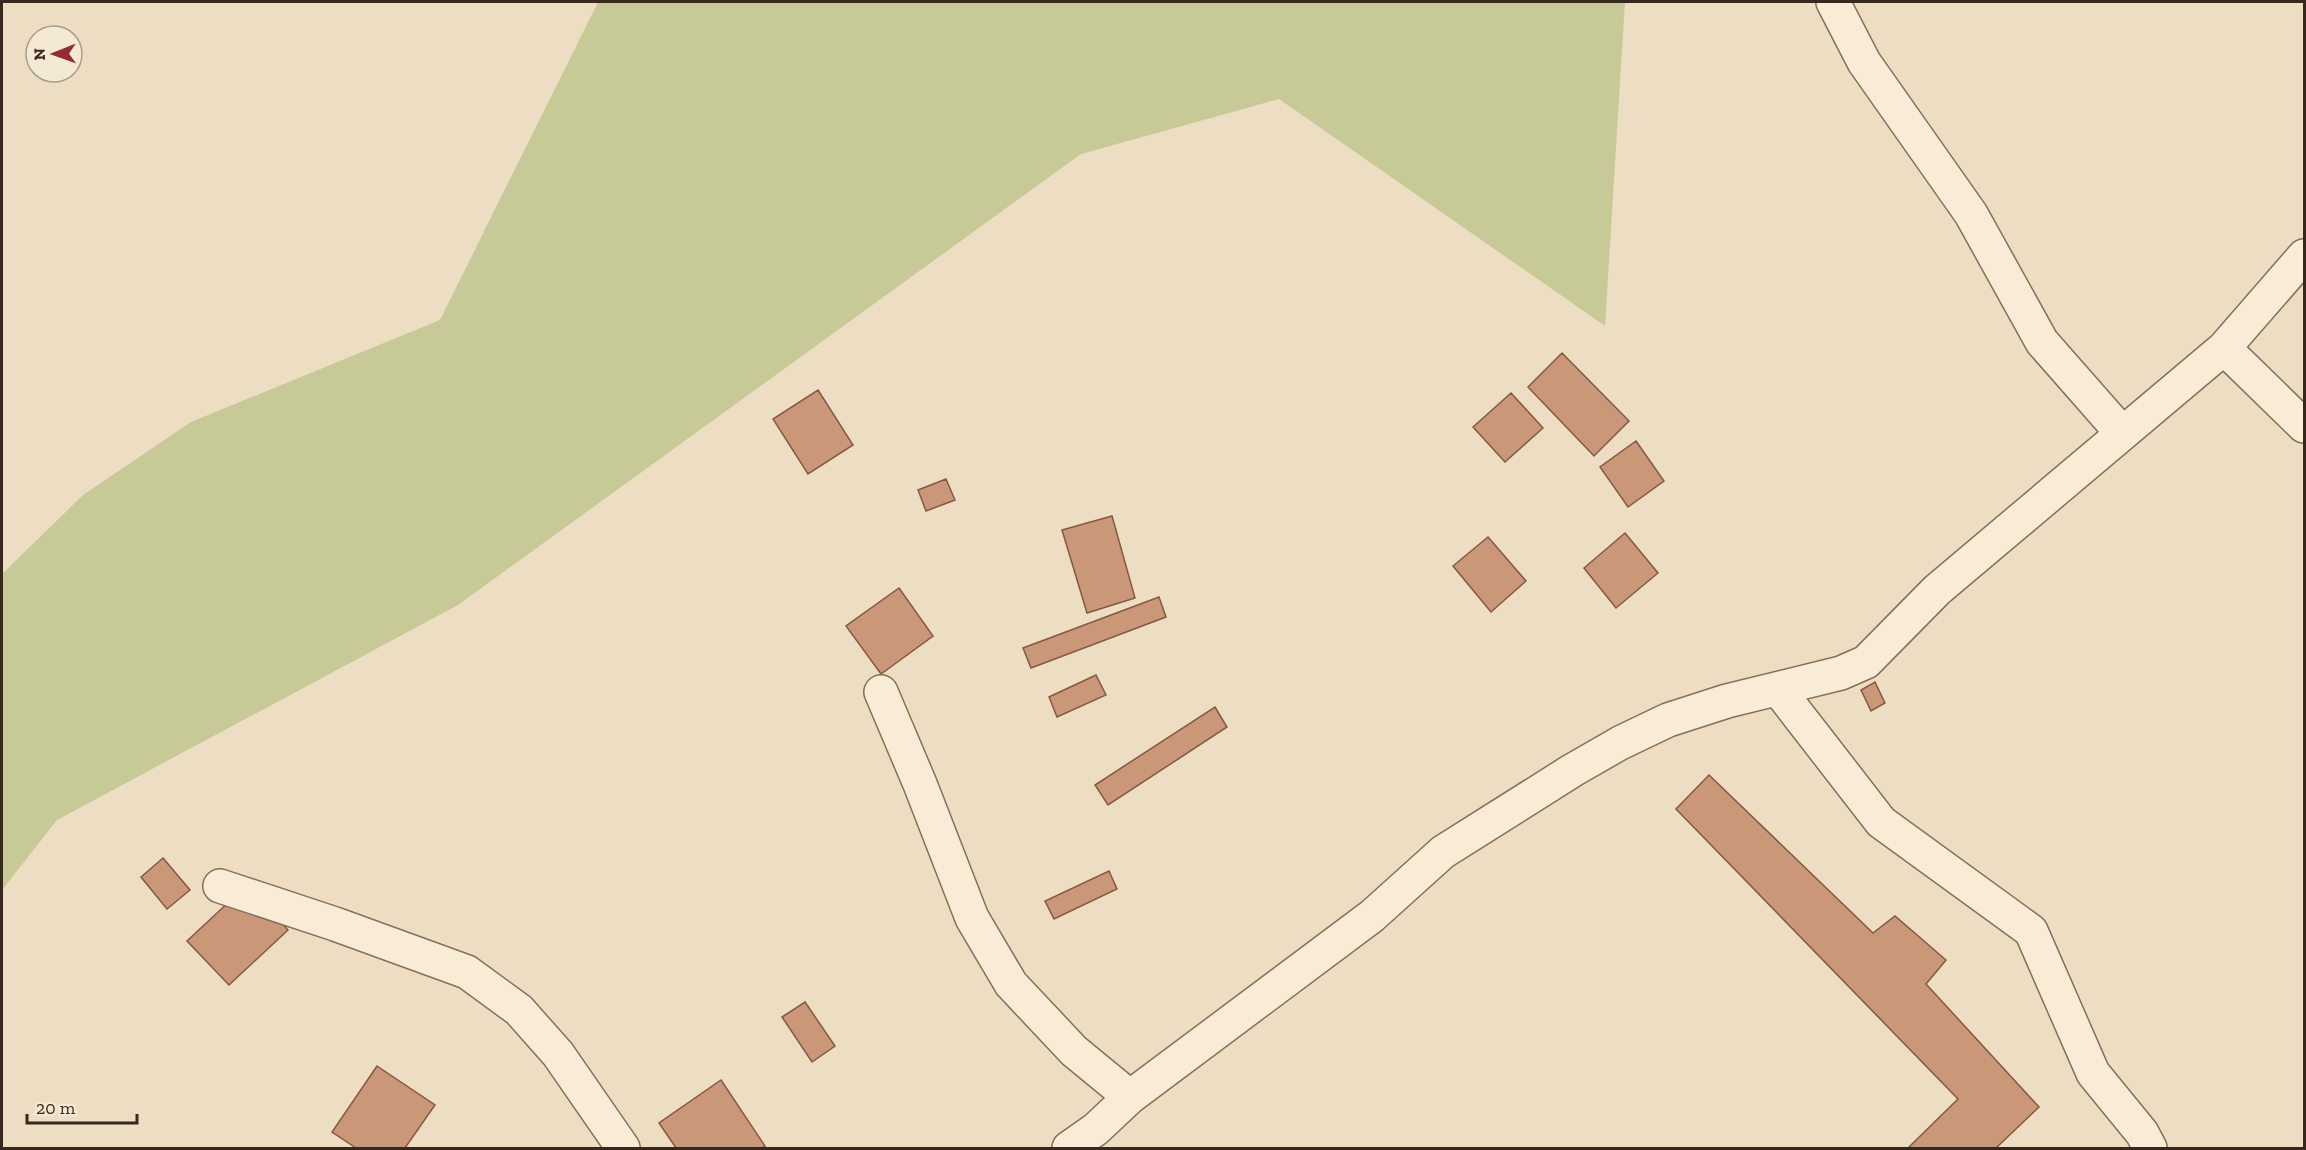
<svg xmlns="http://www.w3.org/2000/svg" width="2306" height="1150" viewBox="0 0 2306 1150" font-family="'Zilla Slab',serif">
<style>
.green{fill:#c7ca97}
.building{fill:#ca9779;stroke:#855841;stroke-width:1.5}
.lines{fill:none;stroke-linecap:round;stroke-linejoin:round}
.street-casing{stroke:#866f5a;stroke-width:36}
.street{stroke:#f8ecd6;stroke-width:33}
</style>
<rect width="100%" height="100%" fill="#eddec3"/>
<path class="green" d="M598 2H1625L1605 326 1279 99 1081 154 458 605 57 820 2 890V574L83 495 191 422 440 320Z"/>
<path class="building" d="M1562 353 1629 421 1594 456 1528 387Z
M818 390 853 445 808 474 773 419Z
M1511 393 1543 428 1505 462 1473 427Z
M1636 441 1664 481 1628 507 1600 467Z
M946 479 955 500 926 511 918 490Z
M1112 516 1135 598 1087 613 1062 530Z
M1625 533 1658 573 1616 608 1584 568Z
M1488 537 1526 581 1491 612 1453 566Z
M899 588 933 636 881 674 846 626Z
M1159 597 1166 617 1031 668 1023 648Z
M1096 675 1106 695 1057 717 1049 697Z
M1875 682 1885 703 1871 711 1861 690Z
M1215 707 1227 727 1108 805 1095 785Z
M1709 775 1873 933 1895 916 1946 960 1926 984 2039 1107 1996 1148H1908L1958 1099 1676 809Z
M163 858 190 890 167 909 141 877Z
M1109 871 1117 889 1054 919 1045 901Z
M247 885 288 930 229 985 187 941Z
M805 1002 835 1046 812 1062 782 1017Z
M377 1066 435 1105 405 1148H356L332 1132Z
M721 1080 765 1146 762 1148H676L659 1123Z"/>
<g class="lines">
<defs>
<path id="street" d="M1833 2 1864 62 1971 214 2042 342 2122 433
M2224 348 2304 426
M1778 689 1881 822 2031 931 2093 1073 2142 1133 2150 1148
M881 692 920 784 972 918 1011 984 1074 1051 1130 1097
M220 886 335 924 467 972 519 1010 558 1054 623 1148
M1069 1148 1096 1129 1130 1097 1372 916 1443 852 1573 770 1620 743 1668 720 1727 701 1841 673 1866 662 1937 590 2224 348 2304 256"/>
</defs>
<use href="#street" class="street-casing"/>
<use href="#street" class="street"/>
</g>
<rect width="2306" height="1150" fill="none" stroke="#37281e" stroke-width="6"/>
<g transform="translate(54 54) rotate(269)"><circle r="28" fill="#f4e9d2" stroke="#a89c8a" stroke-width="1.5"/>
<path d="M0-4.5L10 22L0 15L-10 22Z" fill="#942c32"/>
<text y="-9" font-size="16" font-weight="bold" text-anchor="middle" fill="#37281e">N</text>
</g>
<path d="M27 1114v9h110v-9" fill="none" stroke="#37281e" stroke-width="3"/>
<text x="36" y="1114" font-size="18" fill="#37281e" stroke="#f4e9d2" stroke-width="4.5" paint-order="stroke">20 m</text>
</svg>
